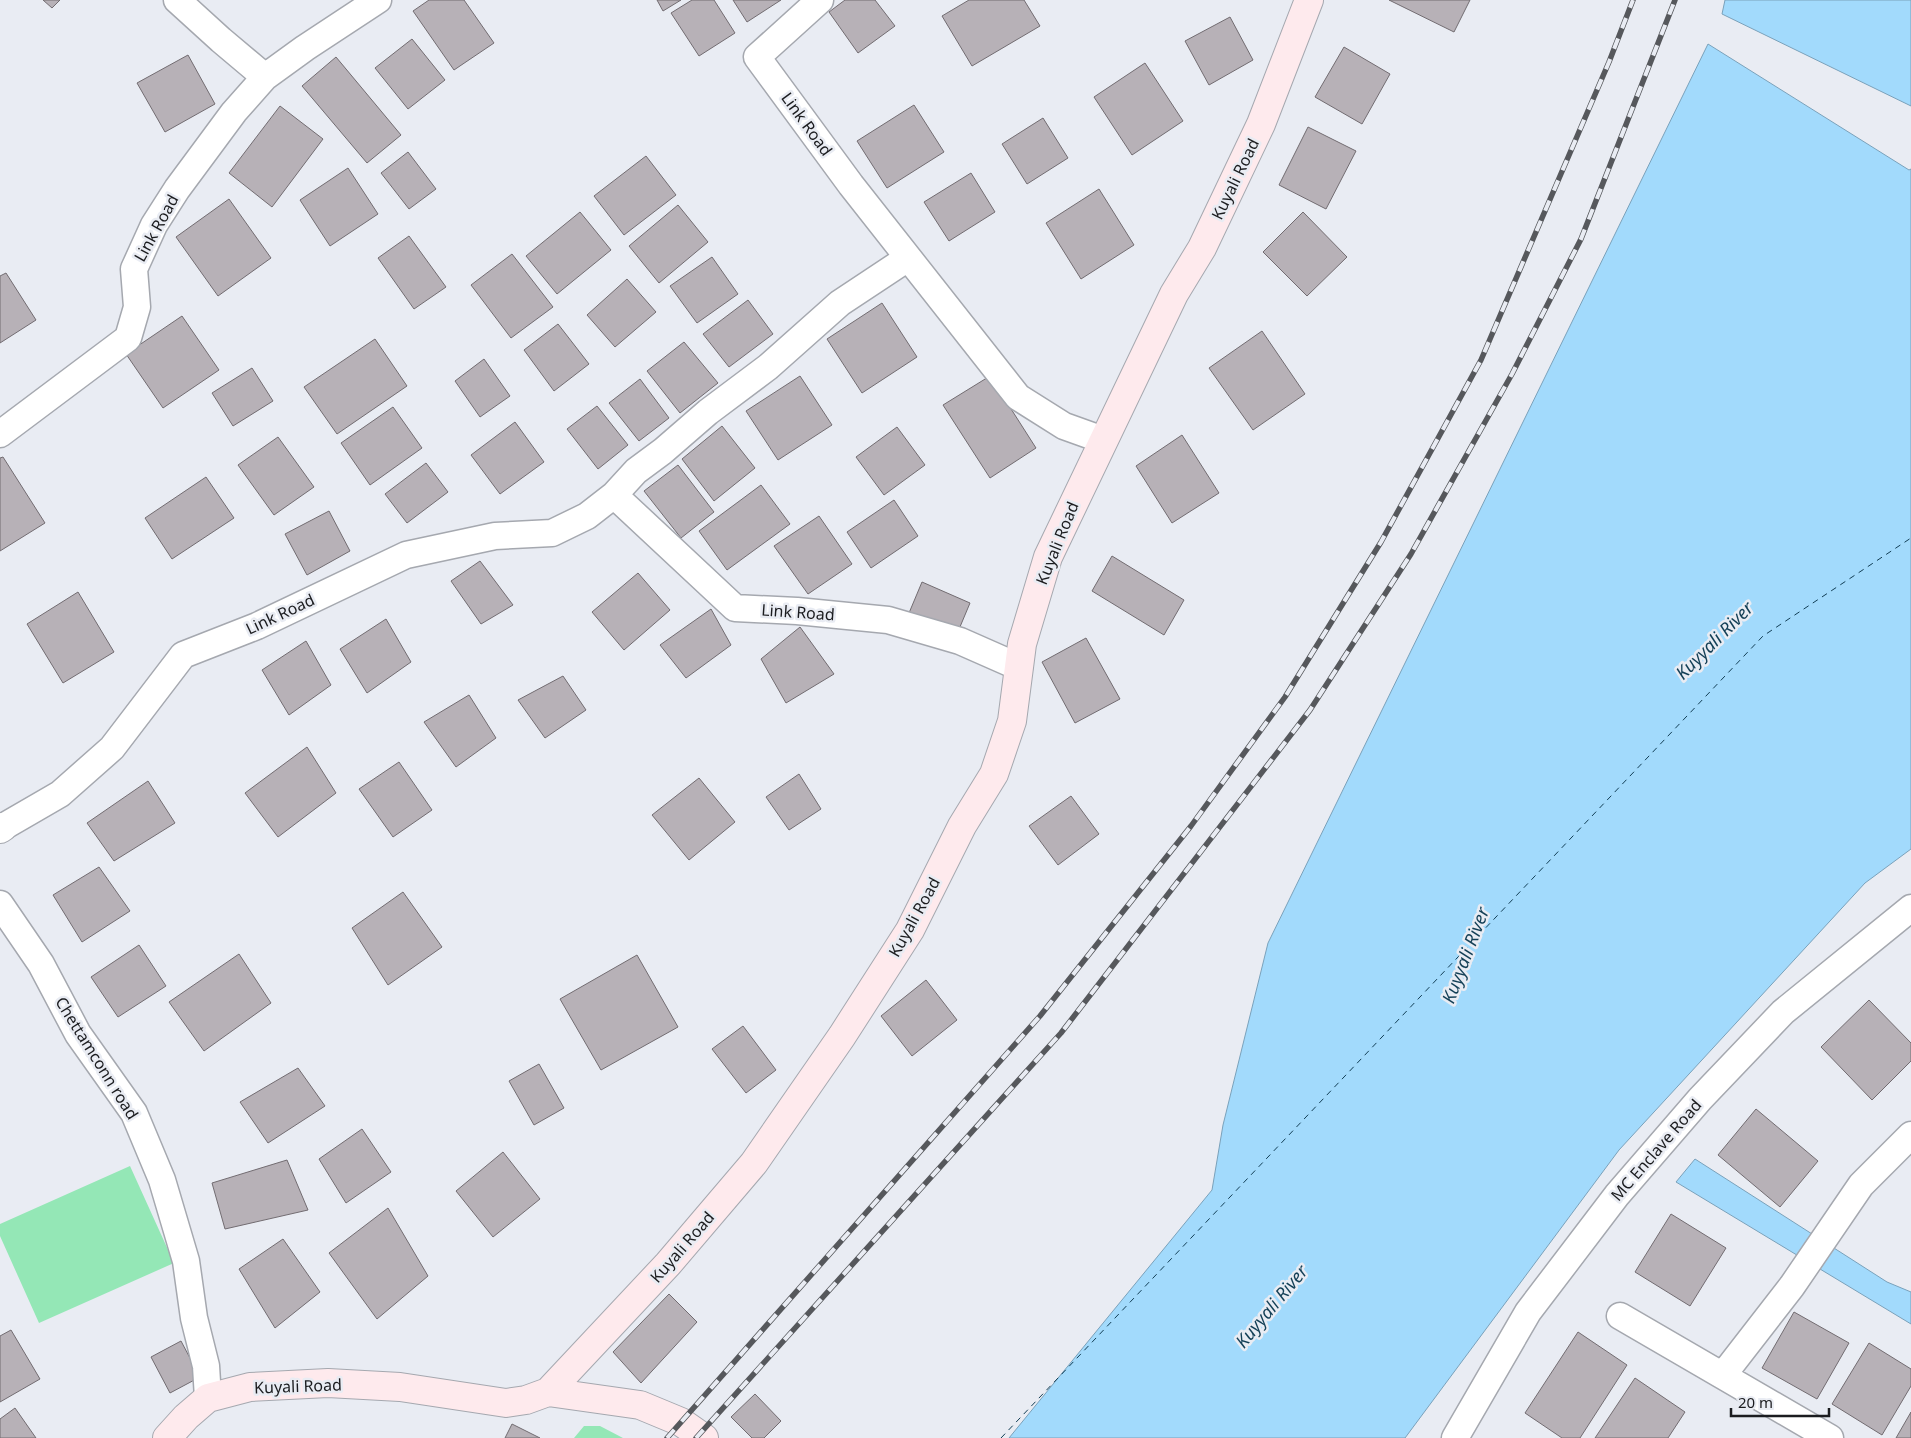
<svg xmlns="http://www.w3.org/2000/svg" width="1911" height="1438" viewBox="0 0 1911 1438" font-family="'Noto Sans',sans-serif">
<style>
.green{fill:#94e7b6}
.water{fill:#a2dafc;stroke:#7aa1ba}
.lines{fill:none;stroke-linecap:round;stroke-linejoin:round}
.ferry{stroke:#133f56;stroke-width:1;stroke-dasharray:6 5;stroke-linecap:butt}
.building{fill:#b7b1b7;stroke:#726c71}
.minor-casing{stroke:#a5a8af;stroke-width:29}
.tertiary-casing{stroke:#a5a8af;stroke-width:30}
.secondary-casing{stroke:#a5a8af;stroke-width:30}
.minor{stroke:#fff;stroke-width:26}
.tertiary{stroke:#fff;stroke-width:28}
.secondary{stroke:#feeaed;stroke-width:28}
.rail-casing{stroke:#56585c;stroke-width:5.5}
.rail{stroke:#e9ecf3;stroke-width:4;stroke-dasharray:11;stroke-linecap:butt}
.labels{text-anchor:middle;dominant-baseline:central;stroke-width:5;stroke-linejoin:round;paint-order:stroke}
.street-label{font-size:16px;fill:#1b1c1f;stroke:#e9ecf3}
.water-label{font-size:18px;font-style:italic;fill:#133f56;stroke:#e9ecf3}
</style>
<rect width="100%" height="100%" fill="#e9ecf3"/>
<path class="green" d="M130 1166 174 1263 39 1323 0 1236V1224Z
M584 1426H600L623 1438H574Z"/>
<path class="water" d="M1725 0H1911V106L1722 14Z
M1708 44 1909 170 1911 169V849L1865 883 1619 1150 1405 1438H1009L1212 1190 1223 1125 1268 943Z
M1695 1159 1887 1282 1911 1292V1324L1676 1182Z"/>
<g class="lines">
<path class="ferry" d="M1001 1438 1763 636 1911 538"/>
</g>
<path class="building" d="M43 0H60L52 8Z
M429 0H464L494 43 454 70 413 11Z
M657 0H681L663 11Z
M692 0H714L735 33 699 56 671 13Z
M733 0H781L747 22Z
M845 0H875L895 26 858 53 829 12Z
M969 0H1024L1040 26 972 66 942 16Z
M1389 0H1470L1454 32Z
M1230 17 1253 60 1209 85 1185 41Z
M412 39 445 80 408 109 375 68Z
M1344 47 1390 74 1362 124 1315 97Z
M188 55 215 104 165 132 137 83Z
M336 57 401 135 367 163 302 86Z
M1145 63 1183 121 1132 155 1094 97Z
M914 105 944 152 887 188 857 141Z
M280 106 323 139 272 207 229 173Z
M1043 118 1068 158 1027 184 1002 144Z
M1308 127 1356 151 1326 209 1279 185Z
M408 152 436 189 409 209 381 173Z
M646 156 676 195 624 235 594 196Z
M348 168 378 214 330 246 300 200Z
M971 173 995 212 949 241 924 202Z
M1099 189 1134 245 1081 279 1046 223Z
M229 199 271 258 218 296 176 237Z
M678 205 708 242 659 283 629 246Z
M580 212 611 250 557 294 526 256Z
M1303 212 1347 257 1307 296 1263 252Z
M409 236 446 287 414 309 378 258Z
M512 254 553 307 511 338 471 285Z
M712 257 738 294 697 323 670 286Z
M6 273 36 320 0 343V276Z
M627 279 656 312 615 347 587 315Z
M748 300 773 334 729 367 703 334Z
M882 303 917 357 862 393 827 339Z
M182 316 219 370 163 408 126 354Z
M558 324 589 364 554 391 524 350Z
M1262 331 1305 394 1253 430 1209 368Z
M375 339 407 386 337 434 304 387Z
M684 342 718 383 680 413 647 371Z
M484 359 510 396 480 417 455 381Z
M252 368 273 401 233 426 212 393Z
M800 376 832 425 778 460 746 411Z
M990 376 1036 448 990 478 943 405Z
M640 379 669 418 639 441 609 403Z
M597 406 628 445 598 469 567 429Z
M393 407 422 448 370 485 341 443Z
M515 422 544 462 500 494 471 455Z
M722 426 755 468 714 501 682 459Z
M897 427 925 465 884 495 856 457Z
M1182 435 1219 493 1172 523 1136 466Z
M278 437 314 487 274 515 238 465Z
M3 457 45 523 0 551V458Z
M426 463 448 492 407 523 385 494Z
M678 465 714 512 681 538 644 491Z
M206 477 234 518 172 559 145 518Z
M761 485 790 524 727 570 699 531Z
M894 500 918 536 871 568 847 532Z
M329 511 350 551 307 575 285 534Z
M819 516 852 564 808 594 774 546Z
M1112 556 1184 600 1164 635 1092 591Z
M480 561 513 605 481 624 451 581Z
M638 573 670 610 624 650 592 612Z
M922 582 970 603 957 634 909 613Z
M78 592 114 652 63 683 27 624Z
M711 609 731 645 686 678 660 645Z
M386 619 411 662 367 693 340 649Z
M800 627 834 674 786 703 761 659Z
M1086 638 1120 699 1075 723 1042 662Z
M306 641 331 685 289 715 262 670Z
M563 676 586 710 545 738 518 700Z
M469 695 496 738 456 767 424 722Z
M307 747 336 793 278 837 245 793Z
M399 762 432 810 393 837 359 789Z
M799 774 821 809 789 830 766 797Z
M699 778 735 822 689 860 652 815Z
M148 781 175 823 114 861 87 823Z
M1071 796 1099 834 1058 865 1029 826Z
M99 867 130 911 82 942 53 895Z
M403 892 442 947 388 985 352 928Z
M139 945 166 986 118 1017 91 977Z
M239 954 271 1003 204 1051 169 1002Z
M637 955 678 1027 601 1070 560 999Z
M926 980 957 1020 912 1056 881 1016Z
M1869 1000 1911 1043V1061L1872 1100 1821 1047Z
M743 1026 776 1070 746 1093 712 1049Z
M539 1064 564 1108 534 1125 509 1081Z
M298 1068 325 1106 268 1143 240 1102Z
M1756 1109 1818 1161 1780 1207 1718 1155Z
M362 1129 391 1172 346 1203 319 1159Z
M503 1152 540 1199 493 1237 456 1191Z
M287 1160 308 1210 225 1229 212 1183Z
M388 1208 428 1276 377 1319 329 1253Z
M1671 1214 1726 1248 1690 1306 1635 1272Z
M283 1239 320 1292 275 1328 239 1269Z
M669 1294 697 1322 641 1383 613 1352Z
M1794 1312 1849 1343 1817 1399 1762 1368Z
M11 1330 40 1379 0 1402V1336Z
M1578 1332 1627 1365 1580 1438H1562L1525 1413Z
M181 1341 200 1377 170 1393 151 1357Z
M1869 1343 1911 1369V1386L1882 1435 1832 1404Z
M1635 1378 1685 1412 1668 1438H1595Z
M755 1394 781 1421 764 1438H752L731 1417Z
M15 1408 36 1438H0V1419Z
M1911 1412V1438H1896Z
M512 1424 540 1438H505Z"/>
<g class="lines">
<defs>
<path id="minor" d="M177 0 221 40 265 77 305 48 378 0
M820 0 757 57 851 185 1018 397 1064 426 1103 440
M0 434 128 338 137 307 134 269 154 225 177 189 234 112 265 77
M614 495 735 608 797 611 888 620 960 641 1019 667
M3 827 60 794 112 748 183 655 257 626 406 555 495 536 552 533 587 516 614 495 636 471 663 451 708 412 768 367 840 303 908 258
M0 904 41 964 78 1034 134 1113 162 1180 186 1261 194 1318 206 1366 208 1398
M1620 1316 1830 1438
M1723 1375 1792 1286 1861 1185 1911 1135
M1455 1438 1528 1312 1617 1195 1700 1099 1783 1012 1911 908"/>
<path id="tertiary" d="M0 829 3 827"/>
<path id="secondary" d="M548 1392 640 1405 681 1422 704 1438
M167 1438 186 1417 208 1398 250 1387 328 1383 400 1387 506 1403 526 1400 548 1392 668 1264 754 1163 842 1036 910 930 962 826 994 774 1012 721 1022 644 1048 557 1174 294 1202 248 1261 124 1309 0"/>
</defs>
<use href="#minor" class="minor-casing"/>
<use href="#tertiary" class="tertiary-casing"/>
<use href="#secondary" class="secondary-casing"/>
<use href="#minor" class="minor"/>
<use href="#tertiary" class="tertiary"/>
<use href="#secondary" class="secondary"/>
<defs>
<path id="rail" d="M667 1438 1040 1016 1191 826 1285 697 1381 542 1481 360 1609 62 1633 0
M696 1438 1061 1033 1310 710 1411 554 1512 374 1581 239 1675 0"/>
</defs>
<use href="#rail" class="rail-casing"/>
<use href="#rail" class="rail"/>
</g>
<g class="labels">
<g class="street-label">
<text transform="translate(807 124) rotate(54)">Link Road</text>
<text transform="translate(1235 179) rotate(-64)">Kuyali Road</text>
<text transform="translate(156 228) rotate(-61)">Link Road</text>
<text transform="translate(1057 543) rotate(-68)">Kuyali Road</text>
<text transform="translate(798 612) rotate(4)">Link Road</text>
<text transform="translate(280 614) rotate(-25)">Link Road</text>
<text transform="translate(914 917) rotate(-61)">Kuyali Road</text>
<text transform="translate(97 1058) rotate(58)">Chettamconn road</text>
<text transform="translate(1656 1150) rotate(-49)">MC Enclave Road</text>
<text transform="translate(682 1247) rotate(-49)">Kuyali Road</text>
<text transform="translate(298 1386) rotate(-2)">Kuyali Road</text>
</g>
<g class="water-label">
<text transform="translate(1714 640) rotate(-45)">Kuyyali River</text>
<text transform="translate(1465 955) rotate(-69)">Kuyyali River</text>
<text transform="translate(1271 1306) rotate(-50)">Kuyyali River</text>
</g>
</g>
<path d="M1731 1408v8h98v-8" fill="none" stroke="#1b1c1f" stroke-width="2.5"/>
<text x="1738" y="1408" font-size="15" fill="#1b1c1f" stroke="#e9ecf3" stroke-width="4" paint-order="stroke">20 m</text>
</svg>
